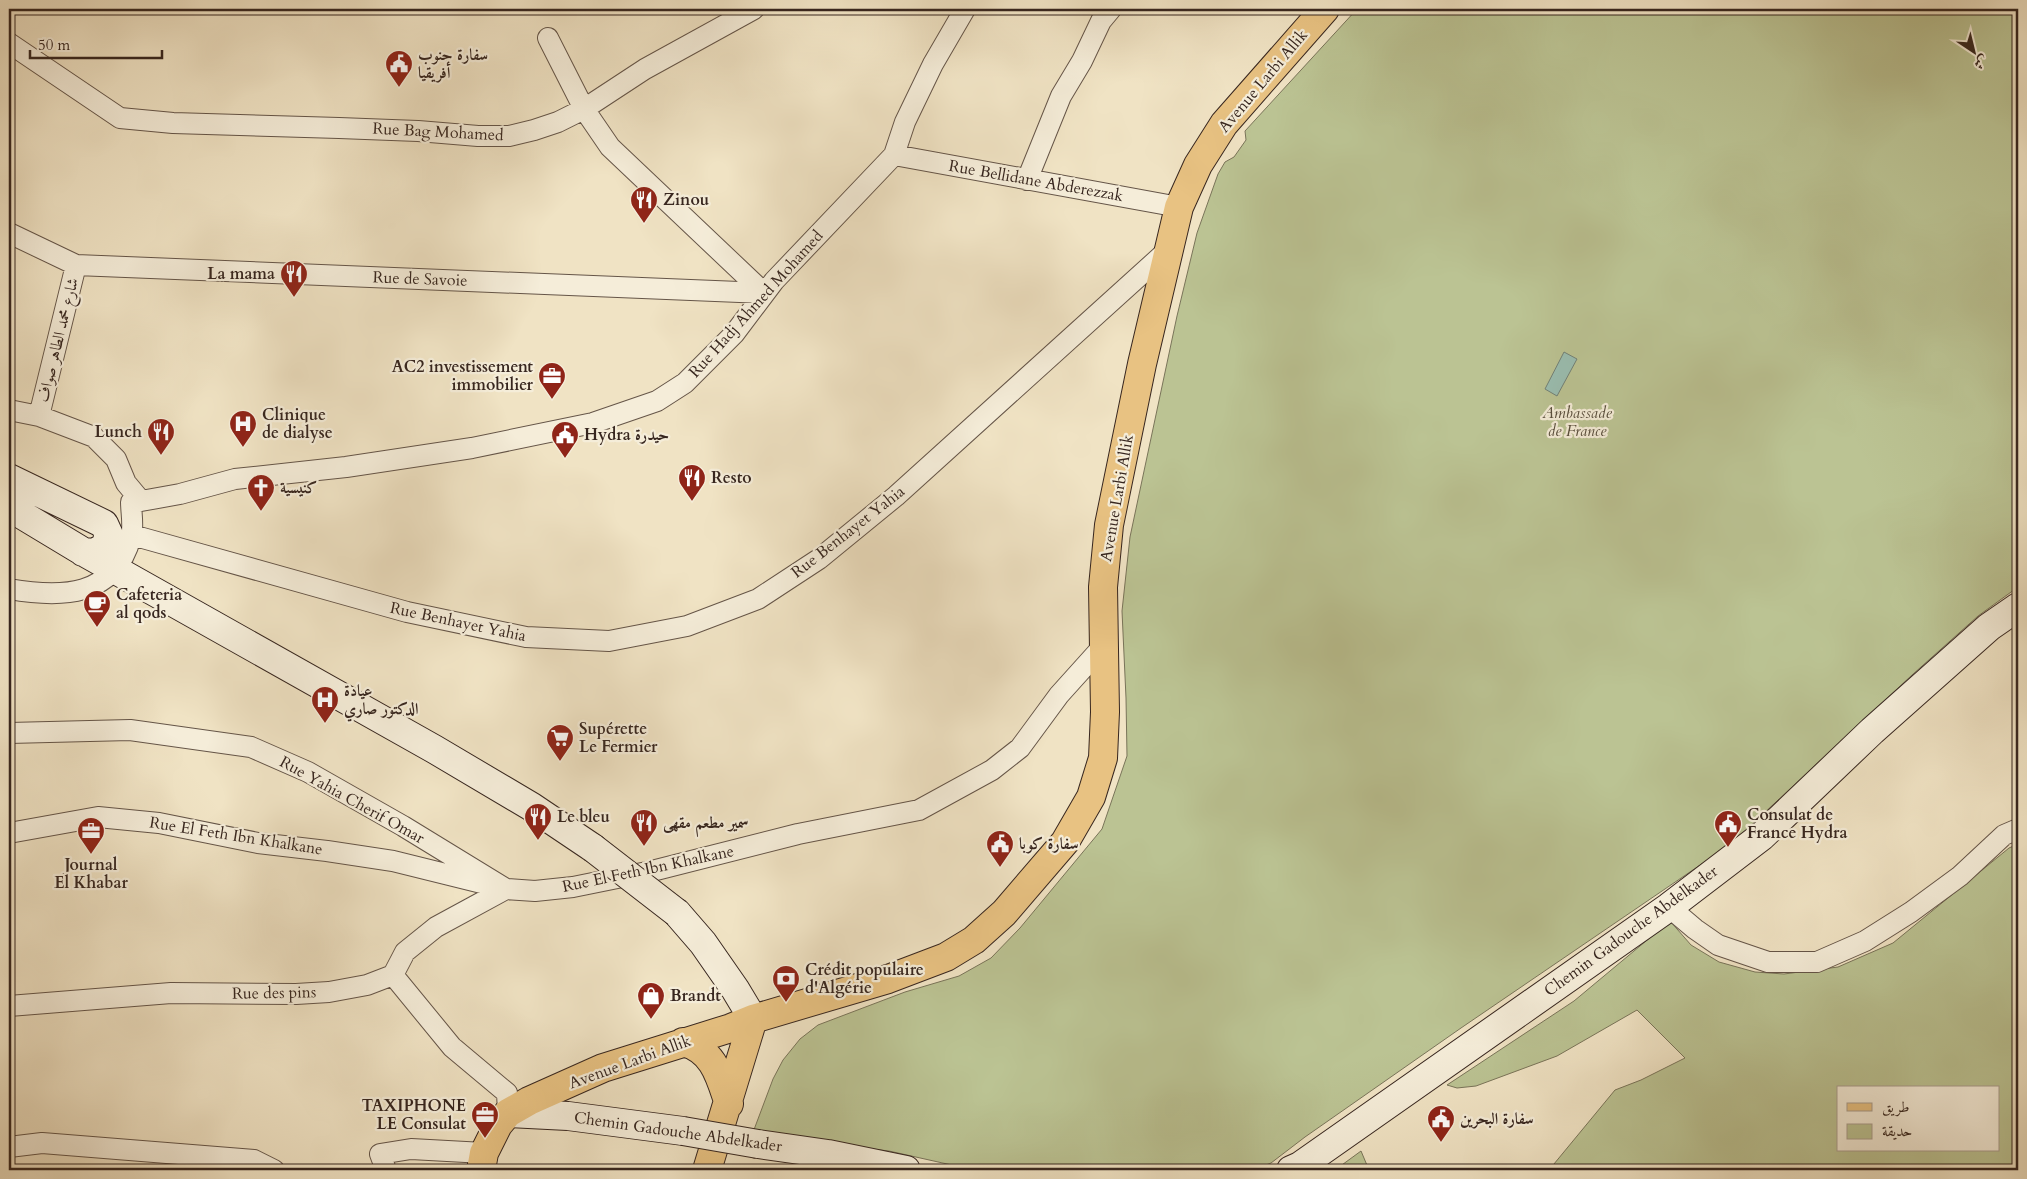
<svg xmlns="http://www.w3.org/2000/svg" width="2027" height="1179" viewBox="0 0 2027 1179" font-family="Cardo,Amiri,serif">
<style>
.green{fill:#bbc393;stroke:#797459;fill-rule:evenodd}
.water{fill:#9abeb1;stroke:#728177}
.lines{fill:none;stroke-linecap:round;stroke-linejoin:round}
.street-casing{stroke:#655548;stroke-width:22}
.secondary-casing{stroke:#37261f;stroke-width:30}
.primary-casing{stroke:#37261f;stroke-width:30}
.street{stroke:#f5edd9;stroke-width:20}
.secondary{stroke:#f5edd9;stroke-width:28}
.primary{stroke:#e8c282;stroke-width:28}
.secondary-bridge-casing{stroke:#37261f;stroke-width:30;stroke-linecap:butt}
.secondary-bridge{stroke:#f5edd9;stroke-width:28}
.labels{text-anchor:middle;dominant-baseline:central;stroke-width:4.5;stroke-linejoin:round;paint-order:stroke}
.poi-label{font-size:16px;font-weight:bold;fill:#37261f;stroke:#f5edd9;text-anchor:start}
.street-label{font-size:16px;fill:#37261f;stroke:#f5edd9}
.park-label{font-size:16px;font-style:italic;fill:#584d3c;stroke:#f5edd9}
</style>
<rect width="100%" height="100%" fill="#f0e3c4"/>
<filter id="stains"><feTurbulence type="fractalNoise" baseFrequency=".004" numOctaves="4"/><feColorMatrix values="0 0 0 0 .2 0 0 0 0 .09 0 0 0 0 .02 0 0 0 .5 -.17"/></filter>
<radialGradient id="worn" r=".72"><stop offset=".6" stop-color="#630" stop-opacity="0"/><stop offset="1" stop-color="#630" stop-opacity=".3"/></radialGradient>
<path class="green" d="M1357 9H2018V587L1978 616 1912 675 1731 844 1461 1028 1305 1137 1271 1163 1253 1170H974L889 1151 752 1135 773 1079 783 1060 800 1039 818 1025 905 992 959 976 991 958 1020 928 1102 829 1127 756 1126 698 1122 611 1130 537 1177 316 1197 233 1218 174 1225 162 1234 157 1246 140 1245 131Z
M2018 844V1170H1549L1615 1090 1641 1080 1685 1058 1637 1010 1557 1056 1476 1086 1457 1088 1447 1085 1574 1001 1670 921 1691 945 1719 962 1755 972 1784 974 1838 967 1893 943 2009 848ZM1838 1088H1998V1150H1838Z
M1361 1151 1369 1170H1335Z"/>
<path class="water" d="M1564 352 1577 359 1557 396 1545 389Z"/>
<g class="lines">
<defs>
<path id="street" d="M548 38 584 109 610 147 764 293
M9 43 120 118 173 123 339 128 418 131 478 136H509L534 130 558 122 584 109 645 69 754 9
M894 155 1179 207
M1027 180 1061 96 1082 61 1101 21 1111 9
M9 233 76 265 764 293
M9 410 39 416 94 437 116 459 126 483 141 501 131 502C131 512 134 527 131 537 114 598 61 598 9 589
M39 416 76 265
M141 501 180 494 235 479 346 467 472 448 593 423 657 401 685 383 734 334 774 281 894 155 905 122 933 64 965 9
M132 535 407 612 526 637 609 641 687 626 758 599 819 559 896 496 1169 249
M9 733 130 730 251 747 308 772 403 826 506 889 436 927 405 952 393 975 367 985 329 992 296 994 171 993 9 1006
M9 833 98 817 159 823 258 843 327 851 393 861 506 889 535 891 573 887 652 871 798 834 919 810 992 770 1020 748 1059 695 1104 645
M1669 907 1695 929 1718 945 1768 962H1817L1865 941 1911 912 1960 876 2004 835 2018 829
M393 975 452 1047 507 1093 508 1113
M9 1147 42 1143 254 1160 274 1170
M386 1170 380 1154 411 1149 484 1153"/>
<path id="secondary" d="M9 478 104 524 109 535 105 547 94 553 83 552
M9 507 82 551 434 749 532 807 593 848
M677 913 703 943 735 989 753 1019
M508 1113 568 1116 683 1131
M758 1144 828 1154 906 1170
M1291 1170 1300 1166 1669 907 1762 836 1872 731 1989 627 2018 607"/>
<path id="primary" d="M683 1042C714 1050 720 1077 729 1104
M481 1170 484 1153 498 1125 508 1113 529 1101 603 1068 731 1028 753 1019 888 979 946 957 974 940 1004 913 1065 842 1091 797 1103 758 1105 712 1103 587 1109 525 1142 364 1179 207 1198 165 1224 124 1325 9
M707 1170 753 1019"/>
</defs>
<use href="#street" class="street-casing"/>
<use href="#secondary" class="secondary-casing"/>
<use href="#primary" class="primary-casing"/>
<use href="#street" class="street"/>
<use href="#secondary" class="secondary"/>
<use href="#primary" class="primary"/>
<defs>
<path id="secondary-bridge" d="M593 848 677 913
M683 1131 758 1144"/>
</defs>
<use href="#secondary-bridge" class="secondary-bridge-casing"/>
<use href="#secondary-bridge" class="secondary-bridge"/>
</g>
<defs>
<symbol id="civic-pin" viewBox="-11 -11 22 30"><path d="M0 17L-7.5 6A9.5 9.5 0 1 1 7.5 6Z" fill="#8f2418" stroke="#f5edd9"/><path d="M-.6-6.5H3V-4.5H.6V-3L4-1V1h2V6H-6V1h2V-1L-.6-3ZM-1.2 2.5V6h2.4V2.5Z" fill="#fff"/></symbol>
<symbol id="restaurant-pin" viewBox="-11 -11 22 30"><path d="M0 17L-7.5 6A9.5 9.5 0 1 1 7.5 6Z" fill="#8f2418" stroke="#f5edd9"/><path d="M-5-6h1v4h1v-4h1v4h1v-4h1v5L-1.5 .5V6h-2V.5L-5-1ZM5-6V6H3V1.5H1.5Q1.5-4 5-6Z" fill="#fff"/></symbol>
<symbol id="office-pin" viewBox="-11 -11 22 30"><path d="M0 17L-7.5 6A9.5 9.5 0 1 1 7.5 6Z" fill="#8f2418" stroke="#f5edd9"/><path d="M-6-3h4V-5.5h4V-3h4V5H-6ZM-1-4.5V-3h2v-1.5ZM-6 0V1H6V0Z" fill="#fff"/></symbol>
<symbol id="hospital-pin" viewBox="-11 -11 22 30"><path d="M0 17L-7.5 6A9.5 9.5 0 1 1 7.5 6Z" fill="#8f2418" stroke="#f5edd9"/><path d="M-5-5h3v3.5h4V-5h3V5h-3V1.5h-4V5h-3Z" fill="#fff"/></symbol>
<symbol id="church-pin" viewBox="-11 -11 22 30"><path d="M0 17L-7.5 6A9.5 9.5 0 1 1 7.5 6Z" fill="#8f2418" stroke="#f5edd9"/><path d="M-1.2-6h2.4v3.5h3.3v2.4h-3.3V6h-2.4V-.1h-3.3v-2.4h3.3Z" fill="#fff"/></symbol>
<symbol id="cafe-pin" viewBox="-11 -11 22 30"><path d="M0 17L-7.5 6A9.5 9.5 0 1 1 7.5 6Z" fill="#8f2418" stroke="#f5edd9"/><path d="M-5.5-4.5H6V0H3Q3 3.5 0 3.5H-2.5Q-5.5 3.5-5.5 0ZM3-3.2v2h1.7v-2ZM-6 4.5H4V6H-6Z" fill="#fff"/></symbol>
<symbol id="supermarket-pin" viewBox="-11 -11 22 30"><path d="M0 17L-7.5 6A9.5 9.5 0 1 1 7.5 6Z" fill="#8f2418" stroke="#f5edd9"/><path d="M-6-5.5h2.5l.6 2H6L4.5 2H-2.5L-4.4-4H-6ZM-1.5 3.2a1.3 1.3 0 1 0 .1 0ZM3 3.2a1.3 1.3 0 1 0 .1 0Z" fill="#fff"/></symbol>
<symbol id="bank-pin" viewBox="-11 -11 22 30"><path d="M0 17L-7.5 6A9.5 9.5 0 1 1 7.5 6Z" fill="#8f2418" stroke="#f5edd9"/><path d="M-6-4H6V4H-6ZM0-2.3a2.3 2.3 0 1 0 0 4.6a2.3 2.3 0 1 0 0-4.6Z" fill="#fff"/></symbol>
<symbol id="shop-pin" viewBox="-11 -11 22 30"><path d="M0 17L-7.5 6A9.5 9.5 0 1 1 7.5 6Z" fill="#8f2418" stroke="#f5edd9"/><path d="M-5-2.5h2.3a2.7 3.5 0 0 1 5.4 0H5L5.5 6h-11ZM-1.5-2.5h3a1.5 2.3 0 0 0-3 0Z" fill="#fff"/></symbol>
</defs>
<g fill-rule="evenodd">
<use href="#civic-pin" x="383" y="48" width="32" height="43"/>
<use href="#restaurant-pin" x="628" y="184" width="32" height="43"/>
<use href="#restaurant-pin" x="278" y="258" width="32" height="43"/>
<use href="#office-pin" x="536" y="360" width="32" height="43"/>
<use href="#hospital-pin" x="227" y="408" width="32" height="43"/>
<use href="#restaurant-pin" x="145" y="416" width="32" height="43"/>
<use href="#civic-pin" x="549" y="419" width="32" height="43"/>
<use href="#restaurant-pin" x="676" y="462" width="32" height="43"/>
<use href="#church-pin" x="245" y="472" width="32" height="43"/>
<use href="#cafe-pin" x="81" y="588" width="32" height="43"/>
<use href="#hospital-pin" x="309" y="684" width="32" height="43"/>
<use href="#supermarket-pin" x="544" y="722" width="32" height="43"/>
<use href="#restaurant-pin" x="522" y="801" width="32" height="43"/>
<use href="#restaurant-pin" x="628" y="807" width="32" height="43"/>
<use href="#civic-pin" x="1712" y="808" width="32" height="43"/>
<use href="#office-pin" x="75" y="815" width="32" height="43"/>
<use href="#civic-pin" x="984" y="828" width="32" height="43"/>
<use href="#bank-pin" x="770" y="963" width="32" height="43"/>
<use href="#shop-pin" x="635" y="980" width="32" height="43"/>
<use href="#office-pin" x="469" y="1099" width="32" height="43"/>
<use href="#civic-pin" x="1425" y="1103" width="32" height="43"/>
</g>
<g class="labels">
<g class="poi-label">
<text x="418" y="55">سفارة جنوب<tspan x="418" dy="18">أفريقيا</tspan></text>
<text x="663" y="200">Zinou</text>
<text x="275" y="274" text-anchor="end">La mama</text>
<text x="533" y="367" text-anchor="end">AC2 investissement<tspan x="533" dy="18">immobilier</tspan></text>
<text x="262" y="415">Clinique<tspan x="262" dy="18">de dialyse</tspan></text>
<text x="142" y="432" text-anchor="end">Lunch</text>
<text x="584" y="435">Hydra حيدرة</text>
<text x="711" y="478">Resto</text>
<text x="280" y="488">كنيسية</text>
<text x="116" y="595">Cafeteria<tspan x="116" dy="18">al qods</tspan></text>
<text x="344" y="691">عيادة<tspan x="344" dy="18">الدكتور صاري</tspan></text>
<text x="579" y="729">Supérette<tspan x="579" dy="18">Le Fermier</tspan></text>
<text x="1747" y="815">Consulat de<tspan x="1747" dy="18">France Hydra</tspan></text>
<text x="557" y="817">Le bleu</text>
<text x="663" y="823">سمير مطعم مقهى</text>
<text x="1019" y="844">سفارة كوبا</text>
<text x="91" y="865" text-anchor="middle">Journal<tspan x="91" dy="18">El Khabar</tspan></text>
<text x="805" y="970">Crédit populaire<tspan x="805" dy="18">d'Algérie</tspan></text>
<text x="670" y="996">Brandt</text>
<text x="466" y="1106" text-anchor="end">TAXIPHONE<tspan x="466" dy="18">LE Consulat</tspan></text>
<text x="1460" y="1119">سفارة البحرين</text>
</g>
<g class="street-label">
<text transform="translate(1263 81) rotate(-50)">Avenue Larbi Allik</text>
<text transform="translate(438 132) rotate(3)">Rue Bag Mohamed</text>
<text transform="translate(1036 181) rotate(10)">Rue Bellidane Abderezzak</text>
<text transform="translate(420 279) rotate(2)">Rue de Savoie</text>
<text transform="translate(756 304) rotate(-48)">Rue Hadj Ahmed Mohamed</text>
<text transform="translate(58 340) rotate(-76)">شارع محمد الطاهر صواف</text>
<text transform="translate(1117 498) rotate(-80)">Avenue Larbi Allik</text>
<text transform="translate(848 532) rotate(-38)">Rue Benhayet Yahia</text>
<text transform="translate(458 622) rotate(12)">Rue Benhayet Yahia</text>
<text transform="translate(352 800) rotate(29)">Rue Yahia Cherif Omar</text>
<text transform="translate(236 836) rotate(9)">Rue El Feth Ibn Khalkane</text>
<text transform="translate(648 869) rotate(-12)">Rue El Feth Ibn Khalkane</text>
<text transform="translate(1631 931) rotate(-36)">Chemin Gadouche Abdelkader</text>
<text transform="translate(274 993) rotate(-1)">Rue des pins</text>
<text transform="translate(630 1062) rotate(-20)">Avenue Larbi Allik</text>
<text transform="translate(678 1132) rotate(8)">Chemin Gadouche Abdelkader</text>
</g>
<g class="park-label">
<text x="1577" y="413">Ambassade<tspan x="1577" dy="18">de France</tspan></text>
</g>
</g>
<rect width="2027" height="1179" fill="none" stroke="#f0e3c4" stroke-width="30"/>
<rect x="10" y="10" width="2007" height="1159" fill="none" stroke="#37261f" stroke-width="2.5"/>
<rect x="15" y="15" width="1997" height="1149" fill="none" stroke="#37261f"/>
<rect x="1837" y="1086" width="162" height="65" fill="#f5edd9" stroke="#a99d8f"/>
<rect x="1847" y="1103" width="25" height="8" fill="#e8c282" stroke="#a99d8f"/>
<text x="1882" y="1112" font-size="15" fill="#37261f">طريق</text>
<rect x="1847" y="1124" width="25" height="15" fill="#bbc393" stroke="#a99d8f"/>
<text x="1882" y="1136" font-size="15" fill="#37261f">حديقة</text>
<g transform="translate(1974 52) rotate(145)" stroke="#f5edd9" stroke-width="4" paint-order="stroke">
<path d="M0-4L9 19L0 12L-9 19Z" fill="#37261f"/>
<text y="-8" font-size="14" font-weight="bold" text-anchor="middle" fill="#37261f">ش</text>
</g>
<path d="M30 50v8h132v-8" fill="none" stroke="#37261f" stroke-width="2.5"/>
<text x="38" y="50" font-size="15" fill="#37261f" stroke="#f5edd9" stroke-width="4" paint-order="stroke">50 m</text>
<rect width="100%" height="100%" filter="url(#stains)"/>
<rect width="100%" height="100%" fill="url(#worn)"/>
</svg>
